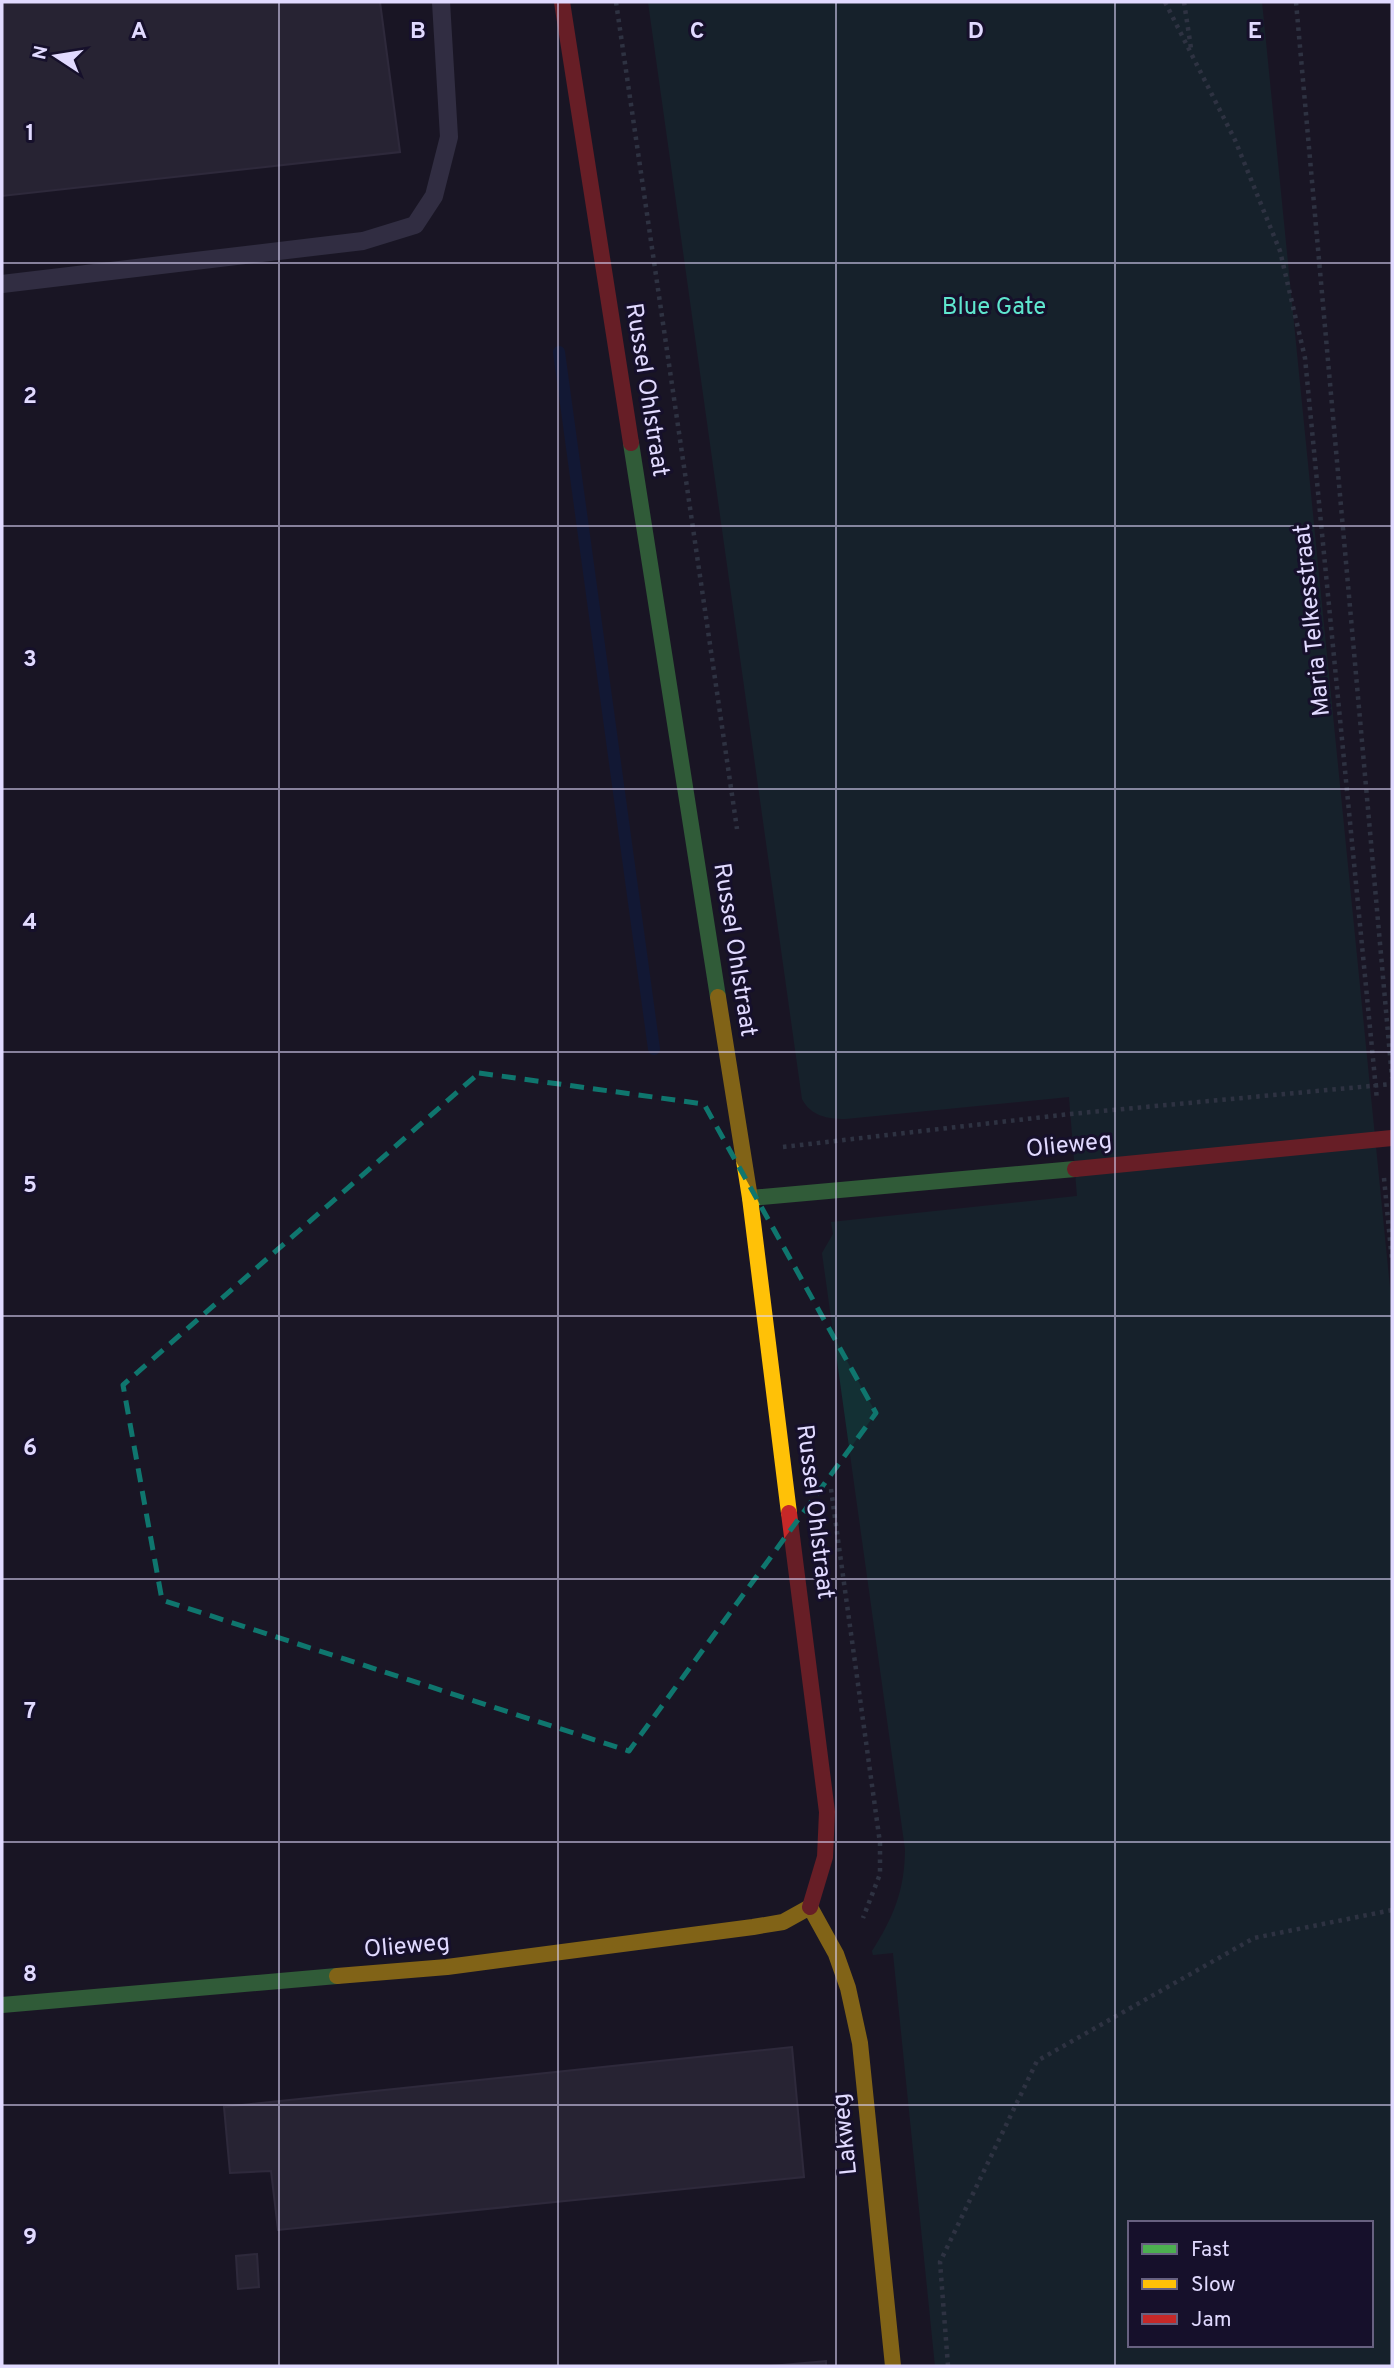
<svg xmlns="http://www.w3.org/2000/svg" width="1394" height="2368" viewBox="0 0 1394 2368" font-family="Overpass,sans-serif">
<style>
.green{fill:#133034;fill-rule:evenodd}
.lines{fill:none;stroke-linecap:round;stroke-linejoin:round}
.stream{stroke:#0a1b48;stroke-width:12}
.building{fill:#393446;stroke:#474158;stroke-width:2}
.path{stroke:#485666;stroke-width:4.5;stroke-dasharray:3.5 5;stroke-linecap:butt}
.lane{stroke:#4e4b66;stroke-width:18}
.fast{stroke:#4caf50;stroke-width:16}
.slow{stroke:#ffc107;stroke-width:16}
.jam{stroke:#c62828;stroke-width:16}
.path-bridge{stroke:#485666;stroke-width:4.5;stroke-dasharray:3.5 5;stroke-linecap:butt}
.jam-bridge{stroke:#c62828;stroke-width:16}
.marked{fill:none;stroke:#0f766e;stroke-width:5;stroke-dasharray:14 9;stroke-linejoin:round}
.grid{fill:none;stroke:#e1daff;stroke-width:2;stroke-opacity:0.55}
.labels{text-anchor:middle;dominant-baseline:central;stroke-width:6;stroke-linejoin:round;paint-order:stroke}
.park-label{font-size:24px;fill:#5fe6ce;stroke:#16102b}
.street-label{font-size:24px;fill:#e1daff;stroke:#16102b}
.grid-label{font-size:23px;text-anchor:middle;font-weight:bold;fill:#e1daff;stroke:#16102b;stroke-width:6;stroke-linejoin:round;paint-order:stroke}
</style>
<rect width="100%" height="100%" fill="#1a1625"/>
<path class="green" d="M648 2H1262L1392 1308V2366H935L893 1953 873 1955 872 1951C894 1917 905 1889 905 1849L822 1253 833 1234 831 1222 1077 1196 1069 1097 845 1119C828 1119 811 1116 802 1099ZM1130 2223H1371V2345H1130Z"/>
<g class="lines">
<path class="stream" d="M559 352 654 1049"/>
</g>
<path class="building" d="M2 2H380L400 152 2 196Z
M792 2047 804 2177 278 2230 271 2171 230 2173 224 2107Z
M257 2254 259 2287 238 2289 236 2256Z
M826 2361V2366H771Z"/>
<g class="lines">
<path class="path" d="M616 2 737 829
M1165 2 1235 140 1280 251 1305 358 1377 1100
M1184 2 1191 48
M1296 2 1392 1078
M783 1147 1070 1114
M1384 1178 1392 1261
M831 1489 880 1843V1874L863 1918
M948 2366 940 2262 1037 2061 1254 1938 1392 1910"/>
<path class="lane" d="M2 284 363 241 415 225 434 196 449 137 441 2"/>
<path class="fast" d="M631 443 718 997
M750 1198 1075 1169
M2 2005 337 1976"/>
<path class="slow" d="M718 997 750 1198 789 1513
M810 1907 836 1954 848 1988 860 2043 893 2366
M337 1976 447 1967 753 1927 783 1922 810 1907"/>
<path class="jam" d="M562 2 631 443
M789 1513 827 1812 825 1857 810 1907"/>
<path class="path-bridge" d="M1070 1114 1392 1084"/>
<path class="jam-bridge" d="M1075 1169 1392 1138"/>
</g>
<path d="M0 0H1394V2368H0ZM479 1073 704 1104 876 1413 629 1751 162 1600 123 1385Z" fill="#1a1625" fill-opacity=".55" fill-rule="evenodd"/>
<path class="marked" d="M479 1073 704 1104 876 1413 629 1751 162 1600 123 1385Z"/>
<path class="grid" d="M279 2V2366M558 2V2366M836 2V2366M1115 2V2366M2 263H1392M2 526H1392M2 789H1392M2 1052H1392M2 1316H1392M2 1579H1392M2 1842H1392M2 2105H1392"/>
<g class="labels">
<g class="park-label">
<text x="994" y="308">Blue Gate</text>
</g>
<g class="street-label">
<text transform="translate(646 390) rotate(81)">Russel Ohlstraat</text>
<text transform="translate(1313 620) rotate(-96)">Maria Telkesstraat</text>
<text transform="translate(734 950) rotate(81)">Russel Ohlstraat</text>
<text transform="translate(1069 1146) rotate(-6)">Olieweg</text>
<text transform="translate(814 1512) rotate(83)">Russel Ohlstraat</text>
<text transform="translate(407 1947) rotate(-5)">Olieweg</text>
<text transform="translate(846 2134) rotate(-96)">Lakweg</text>
</g>
</g>
<g class="grid-label">
<text x="139" y="38">A</text>
<text x="418" y="38">B</text>
<text x="697" y="38">C</text>
<text x="976" y="38">D</text>
<text x="1255" y="38">E</text>
<text x="30" y="140">1</text>
<text x="30" y="403">2</text>
<text x="30" y="666">3</text>
<text x="30" y="929">4</text>
<text x="30" y="1192">5</text>
<text x="30" y="1455">6</text>
<text x="30" y="1718">7</text>
<text x="30" y="1981">8</text>
<text x="30" y="2244">9</text>
</g>
<rect width="1394" height="2368" fill="none" stroke="#e1daff" stroke-width="7"/>
<rect x="1128" y="2221" width="245" height="126" fill="#16102b" stroke="#676180" stroke-width="2"/>
<rect x="1142" y="2244" width="35" height="10" fill="#4caf50" stroke="#676180" stroke-width="2"/>
<text x="1191" y="2256" font-size="21" fill="#e1daff">Fast</text>
<rect x="1142" y="2279" width="35" height="10" fill="#ffc107" stroke="#676180" stroke-width="2"/>
<text x="1191" y="2291" font-size="21" fill="#e1daff">Slow</text>
<rect x="1142" y="2314" width="35" height="10" fill="#c62828" stroke="#676180" stroke-width="2"/>
<text x="1191" y="2326" font-size="21" fill="#e1daff">Jam</text>
<g transform="translate(56 56) rotate(282)" stroke="#16102b" stroke-width="5" paint-order="stroke">
<path d="M0-5L12 26L0 18L-12 26Z" fill="#e1daff"/>
<text y="-10" font-size="19" font-weight="bold" text-anchor="middle" fill="#e1daff">N</text>
</g>
</svg>
